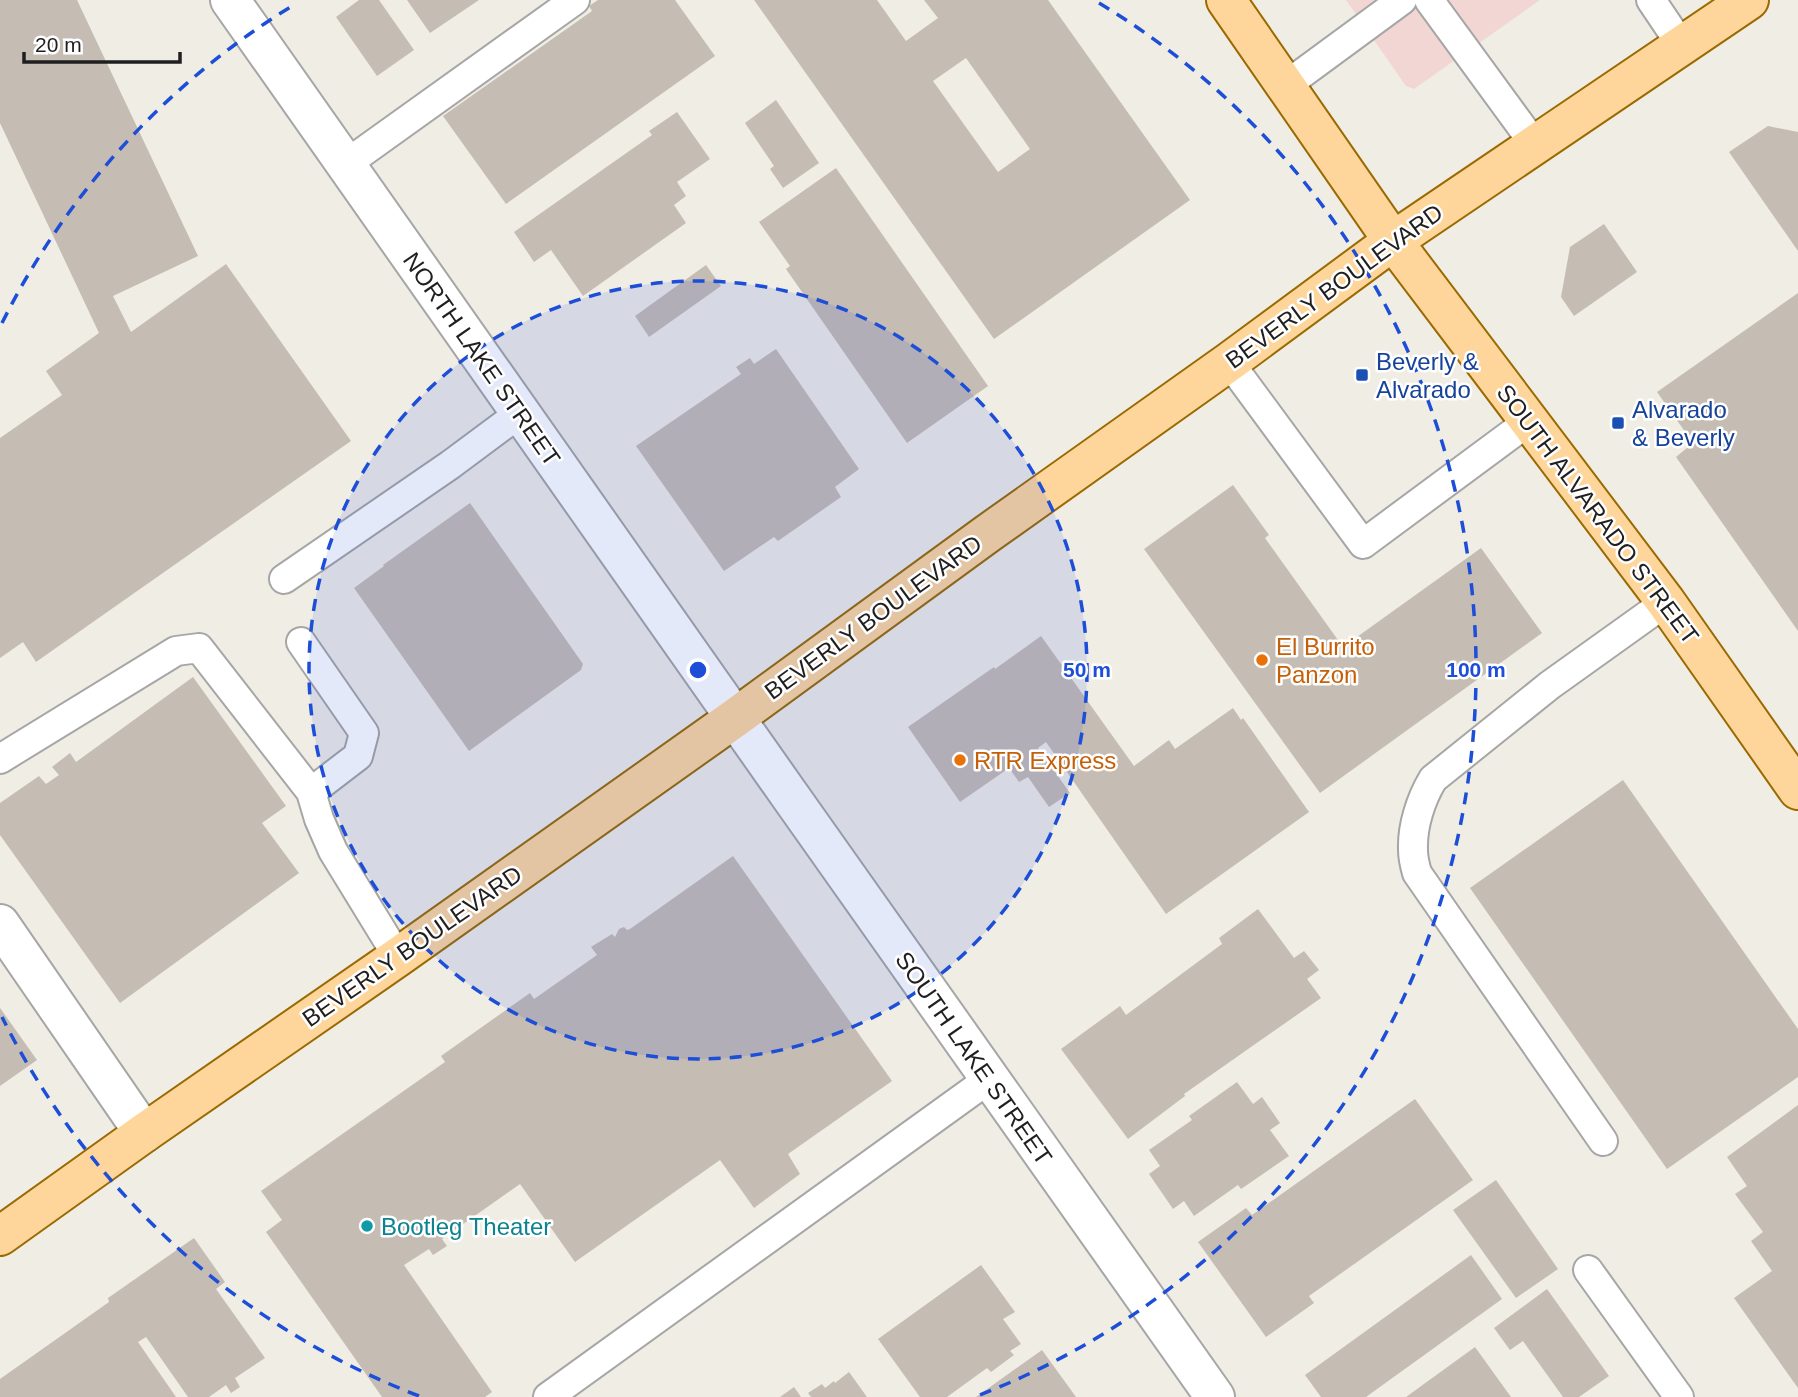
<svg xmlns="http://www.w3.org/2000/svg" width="1798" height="1397" viewBox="0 0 1798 1397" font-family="Helvetica,sans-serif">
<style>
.commercial{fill:#f1d6d4}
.building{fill:#c5bcb4;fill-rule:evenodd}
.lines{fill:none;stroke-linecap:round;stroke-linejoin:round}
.service-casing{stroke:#a6a6a6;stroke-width:32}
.minor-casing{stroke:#a6a6a6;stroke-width:42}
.primary-casing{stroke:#9a6a00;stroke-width:42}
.service{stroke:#fff;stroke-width:28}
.minor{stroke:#fff;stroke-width:38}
.primary{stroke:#fed69c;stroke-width:38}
.ring{fill:none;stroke:#1d4ed8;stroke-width:3.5;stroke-dasharray:12 9}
.transit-dot{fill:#1a4fb4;stroke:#fff;stroke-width:2.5}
.food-dot{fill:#e8710a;stroke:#fff;stroke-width:2.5}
.culture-dot{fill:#0f9aa8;stroke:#fff;stroke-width:2.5}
.labels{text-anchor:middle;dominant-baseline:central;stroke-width:5;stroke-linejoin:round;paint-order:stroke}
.street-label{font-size:24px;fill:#1f1f1f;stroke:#fff}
.transit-label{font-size:24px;fill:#164399;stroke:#fff;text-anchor:start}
.food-label{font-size:24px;fill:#c56008;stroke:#fff;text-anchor:start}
.culture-label{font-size:24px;fill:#0d838f;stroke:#fff;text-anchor:start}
.centre{fill:#1d4ed8;stroke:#fff;stroke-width:3.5}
.ring-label{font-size:21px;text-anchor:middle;font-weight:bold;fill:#1d4ed8;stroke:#fff;stroke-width:5;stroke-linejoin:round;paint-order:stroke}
</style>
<rect width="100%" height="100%" fill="#f0ede5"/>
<path class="commercial" d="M1346 0H1540L1414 89 1406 86Z"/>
<path class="building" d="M0 0H77L198 256 113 296 131 332 226 264 351 441 36 662 23 642 0 658V438L62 395 46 371 99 333 0 123Z
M359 0H379L414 50 377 76 336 17Z
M407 0H479L430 33Z
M598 0H675L715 56 506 204 443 116 592 11 589 6Z
M754 0H877L906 41 938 18 924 0H1048L1190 200 994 339ZM966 58 1030 149 998 172 933 81Z
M776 100 819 163 783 188 770 169 774 166 745 123Z
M677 112 710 159 677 182 686 196 674 205 686 223 583 296 551 250 534 262 514 232 652 135 649 131Z
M1768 126 1798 132V251L1729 152Z
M836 168 988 386 907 443 786 269 790 266 759 222Z
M1604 224 1637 272 1574 316 1561 297 1570 247Z
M706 265 721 286 649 337 635 316Z
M1798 293V631L1676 457 1693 443 1657 392Z
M776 349 859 469 835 487 841 497 778 541 774 537 724 571 636 446 741 374 736 367 750 358 754 364Z
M1233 485 1269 535 1265 538 1343 647 1481 548 1542 633 1320 793 1144 549Z
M470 503 583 664 581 670 469 751 354 588 384 566 383 565Z
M1041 636 1134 766 1169 740 1175 749 1233 708 1241 720 1243 718 1309 812 1166 914 1046 742 1038 748 1070 793 1049 807 1028 777 1019 782 1009 768 960 802 908 727 994 667 995 669Z
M193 677 286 806 262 823 299 873 120 1003 0 835V803L39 776 46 784 59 775 52 767 70 753 76 762Z
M1623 780 1798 1029V1077L1667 1169 1470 888Z
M733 856 892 1081 788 1154 800 1174 754 1208 720 1160 575 1262 520 1184 442 1239 447 1246 433 1255 429 1249 404 1265 492 1392 485 1397H382L266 1232 282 1220 261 1191 445 1062 441 1056 530 993 534 999 597 955 591 947 612 934 615 937 619 929 624 927 627 930 630 929Z
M1258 909 1294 958 1304 951 1319 970 1307 979 1321 998 1184 1094 1185 1096 1128 1139 1061 1049 1120 1006 1126 1015 1222 944 1219 938Z
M0 1008 37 1060 0 1086Z
M1237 1082 1253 1104 1262 1097 1280 1123 1270 1130 1289 1156 1241 1189 1238 1185 1194 1216 1184 1201 1173 1209 1149 1174 1160 1166 1149 1150 1192 1120 1189 1116Z
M1415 1099 1473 1180 1309 1296 1314 1303 1266 1337 1198 1242 1246 1208 1252 1215Z
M1798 1105V1388L1734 1298 1772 1271 1751 1241 1763 1232 1735 1194 1747 1186 1727 1157Z
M1496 1180 1558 1269 1516 1298 1453 1210Z
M194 1238 225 1282 216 1289 265 1358 235 1378 240 1387 231 1393 226 1385 209 1397H188L146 1337 138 1342 176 1397H0V1379L109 1302 108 1298Z
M1471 1255 1502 1299 1366 1397H1321L1305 1375Z
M981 1265 1015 1312 1003 1319 1021 1344 1010 1351 1014 1355 991 1372 987 1368 947 1397H920L878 1339Z
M1547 1289 1609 1376 1579 1397H1563L1523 1341 1510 1350 1494 1328Z
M1475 1347 1511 1397H1406Z
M1042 1350 1076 1397H976Z
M849 1372 867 1397H811L808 1393 822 1384 825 1388 834 1381 835 1383Z
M794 1387 801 1397H780Z"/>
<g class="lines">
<defs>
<path id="service" d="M1429 0 1535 145
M1651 0 1682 46
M1285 86 1402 0
M346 164 575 0
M1229 362 1363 544 1529 421
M284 579 450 465 520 413
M301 642 364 733 358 756 311 792
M0 759 176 651 199 648 311 792 319 819 333 851 398 957
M1603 1141 1417 873C1415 866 1413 857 1413 850 1412 826 1421 799 1433 779L1550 685 1666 602
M1588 1270 1679 1397
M548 1397 989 1079"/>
<path id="minor" d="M230 0 788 793 1215 1397
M0 924 144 1133"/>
<path id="primary" d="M1226 0 1393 241 1666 602 1798 790
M0 1236 144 1133 398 957 735 718 987 534 1229 362 1393 241 1749 0"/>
</defs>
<use href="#service" class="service-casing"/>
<use href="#minor" class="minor-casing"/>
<use href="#primary" class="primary-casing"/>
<use href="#service" class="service"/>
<use href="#minor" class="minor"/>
<use href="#primary" class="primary"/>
</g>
<circle cx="698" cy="670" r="389" fill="#1d4ed8" fill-opacity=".12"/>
<g class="ring">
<circle cx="698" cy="670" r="389"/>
<path d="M419 1396A778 778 0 0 1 2 1017M2 323A778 778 0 0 1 297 3M1099 3A778 778 0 0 1 977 1396"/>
</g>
<g class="transit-dot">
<rect x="1355" y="368" width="14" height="14" rx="3.5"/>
<rect x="1611" y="416" width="14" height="14" rx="3.5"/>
</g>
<g class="food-dot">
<circle cx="1262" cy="660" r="7"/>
<circle cx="960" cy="760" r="7"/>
</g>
<circle class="culture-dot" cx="367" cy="1226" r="7"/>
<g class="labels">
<g class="street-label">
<text transform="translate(1334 286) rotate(-36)">BEVERLY BOULEVARD</text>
<text transform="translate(482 359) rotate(55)">NORTH LAKE STREET</text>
<text transform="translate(1598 514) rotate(53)">SOUTH ALVARADO STREET</text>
<text transform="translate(873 617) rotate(-36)">BEVERLY BOULEVARD</text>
<text transform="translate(412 946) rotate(-35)">BEVERLY BOULEVARD</text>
<text transform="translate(974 1058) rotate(55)">SOUTH LAKE STREET</text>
</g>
<g class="transit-label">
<text x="1376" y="361">Beverly &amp;<tspan x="1376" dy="28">Alvarado</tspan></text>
<text x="1632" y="409">Alvarado<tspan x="1632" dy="28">&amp; Beverly</tspan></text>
</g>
<g class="food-label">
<text x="1276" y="646">El Burrito<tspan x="1276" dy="28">Panzon</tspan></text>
<text x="974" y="760">RTR Express</text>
</g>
<g class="culture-label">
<text x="381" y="1226">Bootleg Theater</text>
</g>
</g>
<circle cx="698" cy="670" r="10" class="centre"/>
<g class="ring-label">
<text x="1087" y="677">50 m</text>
<text x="1476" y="677">100 m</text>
</g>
<path d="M24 52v10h156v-10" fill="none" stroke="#1f1f1f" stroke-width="3.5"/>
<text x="35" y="52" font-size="21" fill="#1f1f1f" stroke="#ffffff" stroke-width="5" paint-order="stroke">20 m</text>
</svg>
